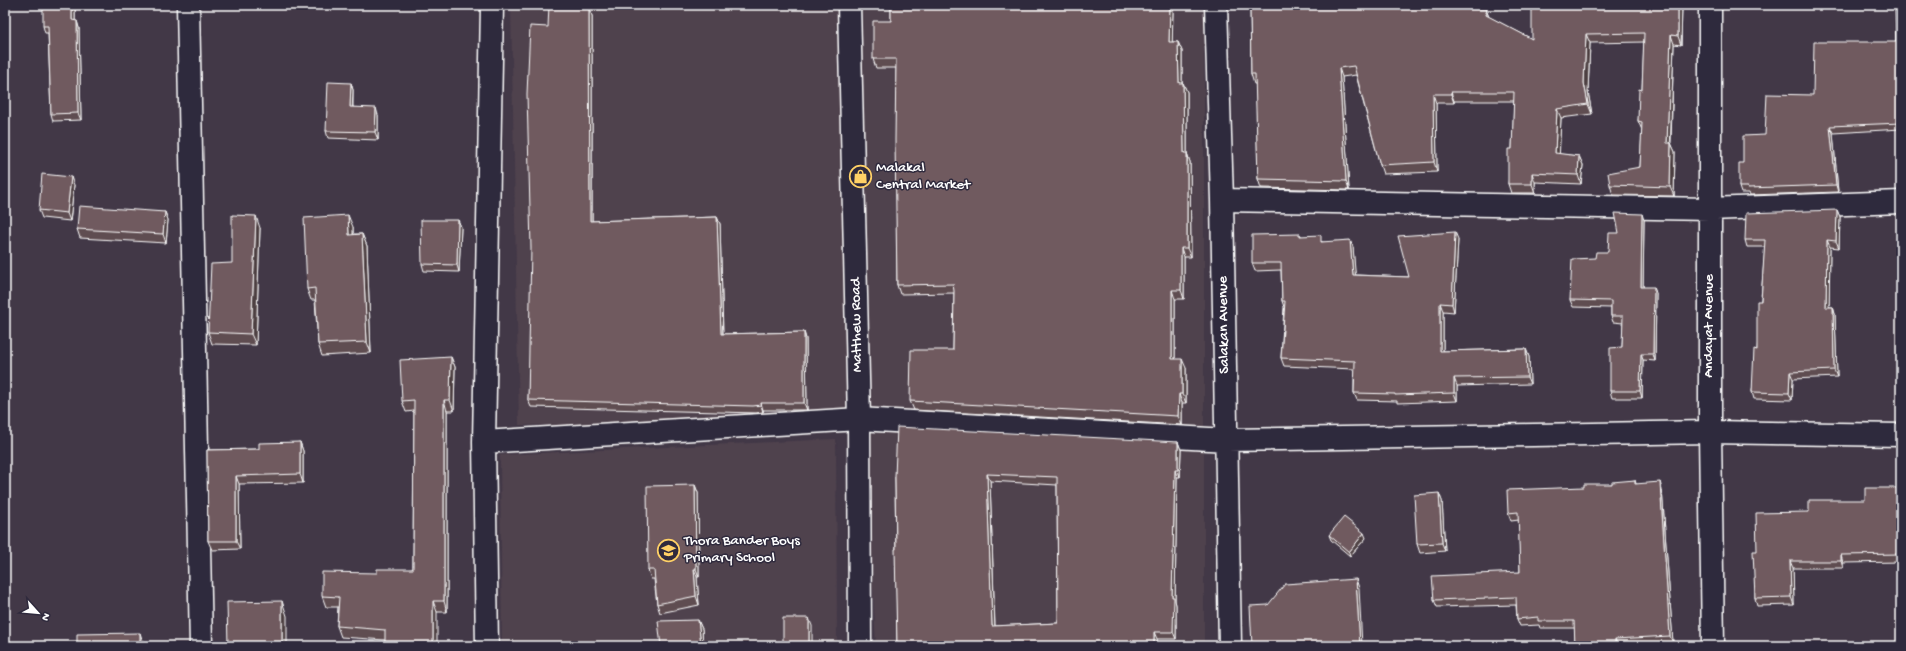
<svg xmlns="http://www.w3.org/2000/svg" width="1906" height="651" viewBox="0 0 1906 651" font-family="'Gochi Hand',sans-serif">
<style>
.built{fill:#50424e}
.lines{fill:none;stroke-linecap:round;stroke-linejoin:round}
.street-casing{stroke:#fff;stroke-width:25}
.secondary-casing{stroke:#fff;stroke-width:25}
.street{stroke:#2f2a3d;stroke-width:22}
.secondary{stroke:#2f2a3d;stroke-width:22}
.wall{fill:#5f4d51;stroke:#fff;fill-rule:evenodd}
.shaded-wall{fill:#4e3f42;stroke:#fff}
.building{fill:#6f5a5e;stroke:#fff;fill-rule:evenodd}
.labels{text-anchor:middle;dominant-baseline:central;stroke-width:3;stroke-linejoin:round;paint-order:stroke}
.poi-label{font-size:15px;fill:#fff;stroke:#2f2a3d;text-anchor:start}
.street-label{font-size:15px;fill:#fff;stroke:#2f2a3d}
</style>
<rect width="100%" height="100%" fill="#423847"/>
<filter id="ink" filterUnits="userSpaceOnUse"><feTurbulence type="fractalNoise" baseFrequency=".025" numOctaves="2"/><feDisplacementMap in="SourceGraphic" scale="8" xChannelSelector="R" yChannelSelector="G"/><feConvolveMatrix kernelMatrix="1 2 1 2 8 2 1 2 1" color-interpolation-filters="sRGB"/></filter>
<g filter="url(#ink)">
<path class="built" d="M511 5H1204V646H876L865 430 519 425Z
M836 439 837 646H502L500 455Z"/>
<g class="lines">
<defs>
<path id="street" d="M188 5 201 646
M1216 5 1222 200 1230 646
M1710 5V432L1713 646
M1222 200 1709 209 1901 202
M484 442 859 419 1227 440 1710 432 1901 435
M487 646 484 442 492 5"/>
<path id="secondary" d="M849 5 859 419 860 646"/>
</defs>
<use href="#street" class="street-casing"/>
<use href="#secondary" class="secondary-casing"/>
<use href="#street" class="street"/>
<use href="#secondary" class="secondary"/>
</g>
<path class="wall" d="M75 5V21H77L79 28 81 120 53 121 51 114 48 33H45L43 26Z
M891 5H1171L1173 10 1172 42H1178L1182 51V83H1183L1187 92V153L1190 162 1191 257H1184V299H1175V359L1186 368V403H1182V425L914 410 910 401 953 350 954 293 900 294 897 285 896 68H876L873 59 891 21Z
M1250 5H1395V6L1486 9 1489 17 1532 39 1682 5 1681 45 1674 44 1673 74 1671 143 1675 152 1674 196 1613 195 1610 185 1640 167 1642 130 1638 121 1642 90 1644 42 1590 43 1588 92 1592 114 1561 118 1559 154 1579 156 1583 165 1581 184 1535 182V193H1511L1508 184 1512 149 1514 101H1454V103H1436L1437 172 1383 174 1380 165 1356 75 1342 77 1349 190 1261 188 1258 179 1256 84H1254L1251 74Z
M1901 5V129L1833 133 1838 192 1750 195 1749 193H1741L1739 187 1743 163 1765 135 1813 95 1896 42Z
M589 8 592 16V221L717 217 720 224 723 334 804 332 806 339 807 410H763V412L756 413 531 407 528 400 548 27Z
M351 83 353 90V107L378 115V140L328 138 326 131Z
M74 185 70 221 42 218 39 210Z
M1837 210 1840 217 1839 248 1830 247 1829 307H1833L1835 314 1837 377 1793 379 1792 400 1754 399 1752 392 1757 350 1765 247H1747L1745 240Z
M165 212 168 220 166 243 80 238 77 229Z
M458 220 461 227 459 272 424 271 422 264Z
M1644 220 1643 287 1656 293 1655 361 1643 360 1642 398H1612L1610 391 1622 347 1623 323 1613 322 1611 316V308L1573 307 1570 300 1595 258 1608 252 1619 233Z
M353 227V234H362L367 246 371 353 322 356 318 344 315 300H311L307 289Z
M260 228 256 345 212 344 208 332Z
M1300 234 1301 236 1323 242 1353 247 1355 275 1409 277 1458 239 1454 312 1443 311V351L1526 349 1529 357 1530 384 1457 386V401L1397 403V401L1357 400 1354 393V369L1284 366 1281 358 1284 307 1282 301 1281 270 1255 271 1252 263Z
M451 357 455 367 454 411H447V612H437L385 640 341 637 337 626 338 607H326L322 596 377 573 413 569 414 411 406 412 402 401Z
M300 442 303 451V483L239 484 240 549 212 550 208 541 207 450 259 449Z
M1178 442 1181 450 1180 477H1177L1175 600 1176 605V639H1157V646H897L895 477ZM990 481 1057 485 1058 623 995 626Z
M1635 480 1636 484 1662 489 1673 643 1622 646H1575V628H1540L1539 625 1520 626 1517 619 1516 605 1437 607 1434 600 1520 572 1519 520 1511 521 1508 513 1584 487 1612 484Z
M695 485 698 493 699 577H697L699 605 660 613 657 604 654 579H651L648 570Z
M1901 488V562L1843 563V568H1793L1794 605 1757 606 1755 598 1757 551 1809 512 1865 500Z
M1439 493 1442 501 1445 551 1420 553 1417 544Z
M1329 535 1366 538 1350 556 1331 540Z
M698 620 702 629 703 646H661Z"/>
<path class="shaded-wall" d="M72 5H75V27L72 20Z
M1170 5H1171L1173 10 1172 51 1169 42Z
M1678 5H1682L1681 45 1678 36Z
M589 8 592 16V228L590 221Z
M1486 9 1489 18 1486 15Z
M77 21 79 28 81 120 78 113Z
M1586 34 1590 43 1588 92 1592 114 1588 104 1584 83Z
M1671 35 1674 44 1670 152 1667 143Z
M1178 42 1182 51V92L1179 83Z
M1339 68 1342 77 1349 190 1346 181Z
M351 83 353 90 352 114 350 107Z
M1183 83 1187 92V162L1184 153Z
M1451 92 1454 101V103L1451 94Z
M1433 94 1436 103 1437 172 1434 162Z
M376 108 378 115V140L375 132Z
M1557 109 1561 118 1559 163 1555 153Z
M1830 126 1833 133 1838 192 1836 185Z
M1671 143 1675 152 1674 196 1670 187Z
M1187 153 1190 162 1191 257 1187 248Z
M1579 156 1583 165 1581 184 1578 175Z
M1532 173 1535 182V193L1532 184Z
M71 177 74 185 70 221 67 213Z
M1837 210 1840 217 1839 248 1836 241Z
M165 212 168 220 166 243 163 234Z
M1642 214 1644 220 1643 294 1641 287Z
M348 215 353 227V246L349 235Z
M256 216 260 228 256 345 251 334Z
M717 217 720 224 723 341 721 334Z
M458 220 461 227 459 272 457 265Z
M1455 232 1458 239 1454 312 1452 304Z
M362 234 367 246 371 353 367 342Z
M1350 240 1353 247 1356 282 1353 275Z
M1827 240 1830 247 1829 314 1826 307Z
M1181 248 1184 257V299L1181 290Z
M1654 287 1656 293 1655 361 1653 354Z
M1172 290 1175 299V368L1172 359Z
M1440 303 1443 311V359L1440 351Z
M1833 307 1835 314 1837 377 1834 370Z
M804 332 806 339 807 410 804 403Z
M1526 349 1529 357 1530 384 1527 377Z
M1641 354 1643 360 1642 398 1640 391Z
M451 357 455 367 454 411 450 400Z
M1182 359 1186 368V403L1182 394Z
M1790 372 1793 379 1792 400 1789 393Z
M1454 378 1457 386V401L1454 393Z
M1179 394 1182 403V425L1178 416Z
M444 400 447 411V612L444 601Z
M761 403 763 410V412L761 405Z
M300 442 303 451V483L300 474Z
M1178 442 1181 450 1180 477 1178 470Z
M1175 470 1177 477 1175 600 1176 605V639L1173 632 1172 597Z
M987 474 990 481 995 633 992 626Z
M236 476 239 484 240 549 236 541Z
M1660 482 1662 489 1673 643 1670 636Z
M695 485 698 493 699 577 696 569Z
M1439 493 1442 501 1445 551 1442 543Z
M1364 533 1366 538 1350 556 1349 552Z
M1841 555 1843 563V568L1841 561Z
M1790 561 1793 568 1794 605 1791 597Z
M694 569 697 577 699 605 696 596Z
M1356 579 1359 588 1362 646H1360Z
M282 601 287 616V646H282Z
M433 601 437 612V646H433Z
M809 618 812 626V646H809Z
M698 620 702 629 703 646H702L701 644Z
M1154 632 1157 639V646H1154Z
M140 633 144 645V646H140Z
M1615 639 1618 646H1615Z"/>
<path class="building" d="M43 5H72V20L77 21 78 113 51 114 48 26H43Z
M549 5H560L589 8 590 221 717 217 721 334 804 332V403H761V405L753 406 528 400 531 248 527 94 530 26 548 27Z
M891 5H1170L1169 42H1178L1179 83H1183L1184 153H1187V248H1181V290H1172V359H1182V394H1179L1178 416 910 401 911 350H953L954 291 953 284 897 285 895 140 896 59H873V21H891Z
M1250 5H1391V6L1486 9V15L1532 39V5H1678V36L1671 35 1670 64 1667 143H1671L1670 187 1610 185 1608 173 1640 167 1642 122 1638 121 1639 89 1642 90 1644 33 1586 34 1584 83 1588 104 1557 109 1555 153 1579 156 1578 175 1532 173V184H1508V149H1512L1514 92H1451V94H1433L1434 162 1380 165 1354 66 1339 68 1346 181 1258 179 1255 74H1251Z
M1895 5H1901V123L1830 126 1836 185 1748 188V187H1739V163H1743V136L1765 135 1767 94 1813 95 1814 42H1896Z
M328 82 351 83 350 107 376 108 375 132 326 131Z
M42 174 71 177 67 213 39 210Z
M79 206 165 212 163 234 77 229Z
M1837 210 1836 241 1827 240 1826 307H1833L1834 370 1790 372 1789 393 1752 392 1754 349 1757 350V301H1761L1765 240H1745L1746 213Z
M1615 213 1642 214 1641 287H1654L1653 354H1641L1640 391H1610V348L1622 347 1623 316H1611V301L1570 300 1572 259 1595 258 1596 252H1608L1609 233H1619Z
M232 215 256 216 251 334 208 332 211 264 232 263Z
M348 215 349 235 362 234 367 342 318 344 315 288 307 289 304 218Z
M421 220H458L457 265 422 264Z
M1455 232 1452 304 1440 303V351L1526 349 1527 377 1454 378V393L1395 395V394L1354 393 1355 361 1281 358 1285 301H1282L1281 263H1252V235L1300 234V236L1321 235V242L1350 240 1353 275 1409 277 1398 236Z
M451 357 450 400H444V601H433V646H385V630L337 626 339 597 322 596V572L377 573V569H413L414 400 402 401 400 360Z
M897 427 1178 442V470H1175L1172 597H1174L1173 632H1154V646H897L895 549H896L895 477ZM987 474 1057 477 1058 623 992 626Z
M300 442V474L236 476V541H208L207 450 259 449V443Z
M1635 480V484L1660 482 1670 636 1615 639V646H1575L1574 621H1538V617L1517 619 1516 597 1434 600 1432 576 1520 572 1518 512 1508 513 1507 490 1584 487V484H1612V482Z
M695 485 696 569H694L696 596 657 604 654 570H648L647 486Z
M1865 488H1901V554L1841 555V561H1790L1791 597 1755 598 1753 551H1757L1756 513 1809 512V500H1865Z
M1439 493 1442 543 1417 544 1414 495Z
M1344 517 1364 533 1349 552 1329 535Z
M1356 579 1360 646H1252L1250 606 1268 605 1285 584Z
M282 601V646H228L227 602Z
M783 618H809V646H783Z
M698 620 701 644 679 646H661L658 621Z
M140 633V646H77V634Z"/>
</g>
<defs>
<symbol id="shop-ring" viewBox="-11 -11 22 22"><circle r="9.5" fill="#2f2a3d" stroke="#ffd166" stroke-width="1.5"/><path d="M-5-2.5h2.3a2.7 3.5 0 0 1 5.4 0H5L5.5 6h-11ZM-1.5-2.5h3a1.5 2.3 0 0 0-3 0Z" fill="#ffd166"/></symbol>
<symbol id="school-ring" viewBox="-11 -11 22 22"><circle r="9.5" fill="#2f2a3d" stroke="#ffd166" stroke-width="1.5"/><path d="M0-5L7-2L0 1L-7-2ZM-4 1L0 2.5L4 1V4Q0 6-4 4Z" fill="#ffd166"/></symbol>
</defs>
<g fill-rule="evenodd">
<use href="#shop-ring" x="848" y="164" width="25" height="25"/>
<use href="#school-ring" x="656" y="538" width="25" height="25"/>
</g>
<g class="labels">
<g class="poi-label">
<text x="876" y="168">Malakal<tspan x="876" dy="17">Central Market</tspan></text>
<text x="684" y="541">Thora Bander Boys<tspan x="684" dy="17">Primary School</tspan></text>
</g>
<g class="street-label">
<text transform="translate(857 325) rotate(-91)">Matthew Road</text>
<text transform="translate(1224 325) rotate(-91)">Salakan Avenue</text>
<text transform="translate(1709 326) rotate(-90)">Andayat Avenue</text>
</g>
</g>
<rect width="1906" height="651" fill="none" stroke="#2f2a3d" stroke-width="20"/>
<rect x="10" y="10" width="1886" height="631" fill="none" stroke="#fff" stroke-width="1.5" filter="url(#ink)"/>
<g transform="translate(38 613) rotate(117)" stroke="#2f2a3d" stroke-width="3" paint-order="stroke">
<path d="M0-3L7 15L0 10L-7 15Z" fill="#ffffff"/>
<text y="-6" font-size="11" font-weight="bold" text-anchor="middle" fill="#ffffff">N</text>
</g>
</svg>
